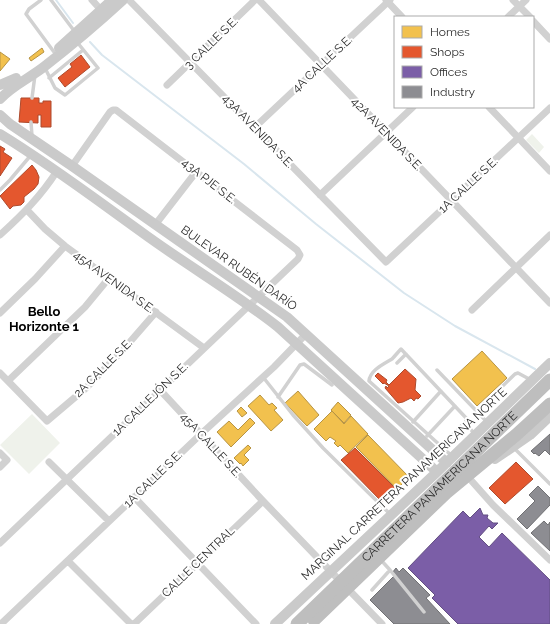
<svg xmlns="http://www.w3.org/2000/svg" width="550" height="624" viewBox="0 0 550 624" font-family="Raleway,sans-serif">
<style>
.green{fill:#eff2eb}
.homes{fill:#f2c14e;stroke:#b79444}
.shops{fill:#e4572e;stroke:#ad4a2d}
.offices{fill:#7b5ea7;stroke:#634f82}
.industry{fill:#8d8d92;stroke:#707073}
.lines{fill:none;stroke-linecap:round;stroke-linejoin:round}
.stream{stroke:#d9e6ee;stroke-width:2}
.lane{stroke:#d1d1d1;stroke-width:3.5}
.street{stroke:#d1d1d1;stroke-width:7}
.secondary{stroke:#cacaca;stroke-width:10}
.highway{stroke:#bebebe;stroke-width:13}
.labels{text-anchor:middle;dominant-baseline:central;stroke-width:4;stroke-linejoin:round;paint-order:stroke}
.street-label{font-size:12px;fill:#2c2c2c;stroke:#fff}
.neighbourhood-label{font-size:13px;font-weight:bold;fill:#000;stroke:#fff}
</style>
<rect width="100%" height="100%" fill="#fff"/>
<path class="green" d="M532 134 544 147 539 153 526 140Z
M32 414 60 443 29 474 0 445Z"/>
<path class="homes" d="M42 48 44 52 31 61 29 58Z
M0 52 10 59 0 71Z
M482 351 507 378 477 406 452 379Z
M298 391 319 415 307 426 285 403Z
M260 395 269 405 272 403 277 408 274 410 283 420 271 431 248 406Z
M338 402 351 415 344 423 331 410Z
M241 407 247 413 242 417 237 411Z
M332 411 344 424 351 416 368 434 348 453 340 445 338 447 334 443 336 441 330 437 326 441 314 429Z
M250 418 255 423 231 447 217 432 229 421 238 430Z
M368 435 409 477 397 489 356 447Z
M248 445 251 448 244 455 249 460 243 466 241 463 240 464 234 458Z"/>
<path class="shops" d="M81 55 90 67 65 87 58 78 72 67 70 64Z
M21 98H39V103H43V101H51V127H41V115H38V123L19 122Z
M0 146 5 149 3 152 12 158 0 176Z
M32 165 36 170 39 177 38 184 34 189 24 197V202L21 205 13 206 10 209 0 196Z
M405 369 416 379 415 390 421 396 418 399 416 398 414 401 411 398 403 402 398 403 385 388 386 386 387 388 389 386 384 383 383 384 375 376 378 373 387 380 386 382 389 385Z
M355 448 396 489 382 502 341 460Z
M516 462 533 479 505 504 489 488Z"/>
<path class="offices" d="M480 508 483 515H488L487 518 493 523H498L492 529 489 526 479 537 489 547 502 533 550 580V624H458L432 598 435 595 408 568 463 511 470 518Z"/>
<path class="industry" d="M550 434V455L545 450 539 456 535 453 534 454 531 451Z
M538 486 550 498V505L527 529 517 519 535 501 529 495Z
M544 521 548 525 550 522V551L531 533Z
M396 568 399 572 403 568 430 595 426 598 450 624H394L370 600 394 576 392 573Z"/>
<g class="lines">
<path class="stream" d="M56 0 73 23
M90 42 102 55 244 164 316 224 404 293 455 326 535 369"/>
<path class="lane" d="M41 0 29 9 26 14 54 52
M51 0 75 32
M45 68 55 88 65 95 98 68 77 42
M49 78 83 50
M32 98 35 75
M31 122 32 136
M0 190 10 180 31 155
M397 363 406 354
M437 370 488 423
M263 377 293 415 323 448 390 514
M278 397 300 365 304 364 332 385
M477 411 515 374 518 373 531 380
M413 422 441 391
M427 436 455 406
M441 447 467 420
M514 448 550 484
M452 456 369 381C370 370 384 364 392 359 395 356 398 352 401 349L468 420 469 427 475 435
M380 559 390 570 424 612
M372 590 390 570"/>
<path class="street" d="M92 0 101 10
M129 0 386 262 550 108
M259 0 550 303
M386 0 402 17
M513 0 530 17
M508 17 526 0
M533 21 550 39
M167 85 255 0
M489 107 550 171
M254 128 390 0
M320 195 413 107
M27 210 45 229 65 246 204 348
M155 225 196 172
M0 235C22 215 41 196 57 171
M472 310 550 235
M0 313 35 279 65 246
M0 373 47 421 86 388 122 351 156 312
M8 381 85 307 109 278
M160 390 263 501 341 582
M0 453 7 460 0 467
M49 462 109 521
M469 478 493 505 550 560
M134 497 256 624
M0 543 298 259 300 255 297 250 116 110H113L110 112 72 166
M68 561 131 624
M348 589 382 624
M1 624 201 434 274 367 306 334
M134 624 263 501"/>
<path class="secondary" d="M59 48 112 0
M0 85 16 78
M0 99C13 85 30 78 45 66 72 45 98 23 123 0
M0 115 10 124 72 166 287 317 447 463
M0 134C51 165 98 201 147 236 190 267 236 294 278 327L437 472
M495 459 530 435 550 416
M275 624 437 472 550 363"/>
<g class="highway">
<path d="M314 620 446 493 516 435 550 404"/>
<path id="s1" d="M297 624 550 380"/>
</g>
</g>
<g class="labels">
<g class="street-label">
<text transform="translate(211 43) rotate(-44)">3 CALLE S.E.</text>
<text transform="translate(322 64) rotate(-43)">4A CALLE S.E.</text>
<text transform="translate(258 131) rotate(46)">43A AVENIDA S.E.</text>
<text transform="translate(387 134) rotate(46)">42A AVENIDA S.E.</text>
<text transform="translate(209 181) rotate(38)">43A PJE S.E.</text>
<text transform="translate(468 185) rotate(-43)">1A CALLE S.E.</text>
<text transform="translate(239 268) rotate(35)">BULEVAR RUBÉN DARÍO</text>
<text transform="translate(114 282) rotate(36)">45A AVENIDA S.E.</text>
<text transform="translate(103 368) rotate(-45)">2A CALLE S.E.</text>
<text transform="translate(150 399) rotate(-44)">1A CALLEJÓN S.E.</text>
<text transform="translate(211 445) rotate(47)">45A CALLE S.E.</text>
<text transform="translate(153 479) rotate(-44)">1A CALLE S.E.</text>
<text transform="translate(404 484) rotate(-43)">MARGINAL CARRETERA PANAMERICANA NORTE</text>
<text stroke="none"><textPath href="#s1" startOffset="198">CARRETERA PANAMERICANA NORTE</textPath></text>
<text transform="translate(198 562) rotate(-44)">CALLE CENTRAL</text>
</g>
<g class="neighbourhood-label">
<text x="44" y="311">Bello<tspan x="44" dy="15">Horizonte 1</tspan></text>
</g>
</g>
<rect x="394" y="16" width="140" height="92" fill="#ffffff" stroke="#ababab"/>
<rect x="402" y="26" width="20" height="12" fill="#f2c14e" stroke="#ababab"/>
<text x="430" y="36" font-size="12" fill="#2c2c2c">Homes</text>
<rect x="402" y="46" width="20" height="12" fill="#e4572e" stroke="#ababab"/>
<text x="430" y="56" font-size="12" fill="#2c2c2c">Shops</text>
<rect x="402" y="66" width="20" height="12" fill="#7b5ea7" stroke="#ababab"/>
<text x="430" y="76" font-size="12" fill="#2c2c2c">Offices</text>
<rect x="402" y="86" width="20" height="12" fill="#8d8d92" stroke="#ababab"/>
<text x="430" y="96" font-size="12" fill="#2c2c2c">Industry</text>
</svg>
